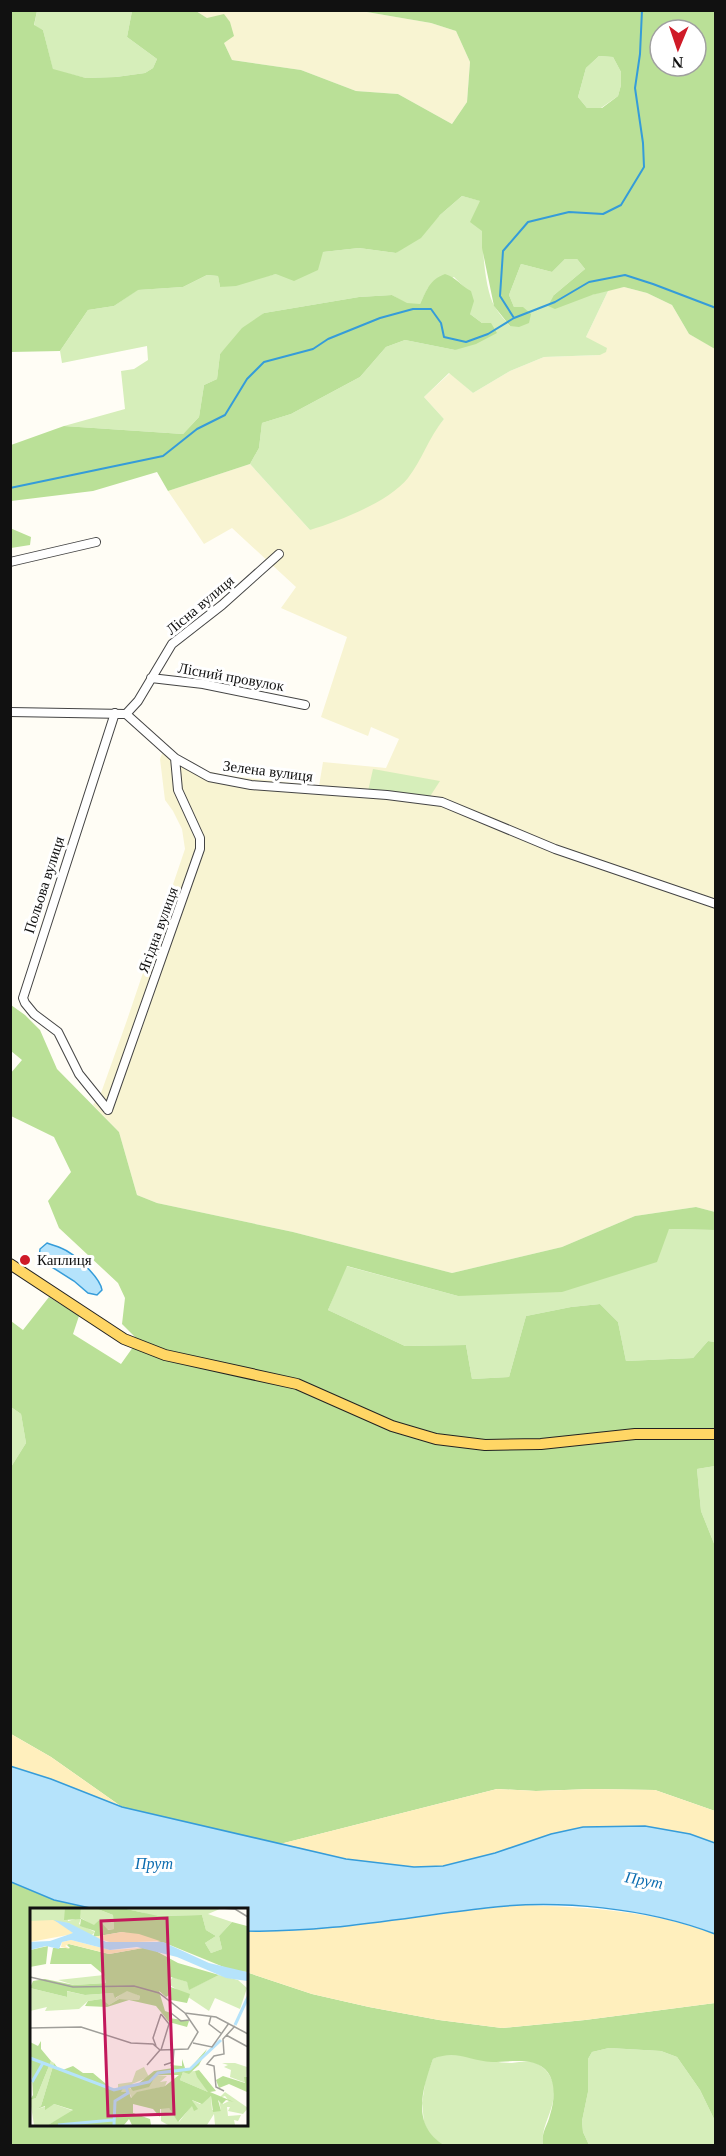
<svg xmlns="http://www.w3.org/2000/svg" width="726" height="2156" viewBox="0 0 726 2156" font-family="Georgia,serif">
<style>
.farmland{fill:#f8f4d2}
.green{fill:#d6eeba}
.forest{fill:#bae097;fill-rule:evenodd}
.sand{fill:#ffefbd}
.water{fill:#b5e3fb;stroke:#359cd9;stroke-width:1.5}
.lines{fill:none;stroke-linecap:round;stroke-linejoin:round}
.stream{stroke:#359cd9;stroke-width:2}
.minor-casing{stroke:#444;stroke-width:10}
.major-casing{stroke:#222;stroke-width:12}
.minor{stroke:#fff;stroke-width:8}
.major{stroke:#ffd665;stroke-width:10}
.poi-dot{fill:#cf1b28;stroke:#fff;stroke-width:2}
.labels{text-anchor:middle;dominant-baseline:central;stroke-width:6;stroke-linejoin:round;paint-order:stroke}
.street-label{font-size:15px;fill:#111;stroke:#fff}
.poi-label{font-size:15px;fill:#111;stroke:#fff;text-anchor:start}
.water-label{font-size:16px;font-style:italic;fill:#0d6db0;stroke:#fff}
.inset-river{fill:none;stroke:#b5e3fb;stroke-width:3}
.inset-road{fill:none;stroke:#a09f9a;stroke-width:1.5}
.view{fill:#c2185b;fill-opacity:0.15;stroke:#c2185b;stroke-width:3}
.inset-edge{fill:none;stroke:#111;stroke-width:3}
</style>
<rect width="100%" height="100%" fill="#fffdf5"/>
<path class="farmland" d="M196 11H361L431 23 456 31 470 62 467 102 452 124 398 94 356 91 301 70 232 60 224 43 207 18Z
M624 287 647 293 672 305 689 334 716 349 715 1212 696 1207 635 1216 562 1247 452 1273 293 1232 157 1203 137 1195 119 1132 93 1105 101 1093 126 1023 185 849 182 829 173 811 165 800 160 759 163 751 207 771 229 776 319 786 323 762 386 768 399 739 371 727 368 736 321 717 347 637 281 608 296 587 232 528 204 544 168 491 250 464 310 530 436 429 444 419 424 397 450 373 473 393 510 371 544 357 600 355 586 337 609 289Z"/>
<path class="green" d="M37 11H132L127 37 157 59 153 68 145 73 116 77 86 78 53 70 43 30 34 26Z
M599 56 613 57 621 72V85L618 96 601 108H587L578 97 586 68Z
M462 196 481 201C482 227 482 286 495 307 499 314 505 320 510 326L514 307 509 295 521 264 552 272 565 259H577L585 269 554 295H592L609 289 586 337 607 348 606 352 600 355 544 357 510 371 473 393 449 373 424 397 444 419C429 437 422 460 408 478 389 502 339 521 310 530L250 464 259 448 262 423 291 414 360 377 386 347 405 340 455 350 482 323 470 314 463 286 454 277 428 288 420 304H407L392 295 359 297 264 313 220 354 217 379 204 385 199 417 183 434 64 426 125 409 121 371 134 369 148 360 147 346 62 363 60 351 88 310 114 306 137 290 183 287 207 275 218 276 220 287 276 274 323 252 359 248 396 253Z
M373 769 440 781 429 798 368 791Z
M669 1229 715 1230V1342L708 1341 693 1358 626 1361 618 1322 600 1304 571 1307 526 1316 509 1377 472 1379 466 1345 405 1346 328 1310 346 1266 458 1296Z
M11 1407 21 1414 26 1443 11 1467Z
M715 1466V1546L701 1511 697 1469Z
M609 2048 661 2051 677 2057 700 2090 715 2121V2145H589L583 2132 582 2121 588 2092V2059L592 2052Z
M444 2054C467 2054 489 2063 512 2063 520 2062 529 2061 536 2063 547 2068 555 2081 554 2092 554 2112 540 2127 543 2145H442L429 2134 424 2122 422 2103 426 2077 433 2059Z"/>
<path class="forest" d="M10 11H37L34 25 43 30 53 69 86 78 116 77 145 73 153 68 157 59 127 37 132 11H196L207 18 224 14 230 22 234 36 224 43 232 60 301 70 356 91 398 94 452 124 467 102 470 62 456 31 431 23 361 11H715V349L689 334 672 305 647 293 624 287 592 295 555 309 548 306 554 295 585 269 577 259H565L552 272 521 264 509 295 514 307H523L531 314 529 323 519 327 510 326 494 306 482 248V231L470 222 480 201 462 196 440 215 421 238 396 253 359 248 323 252 318 270 294 281 276 274 236 286 220 287 218 276 207 275 183 287 138 290 114 306 88 310 60 351 11 352ZM660 30H696V66H660ZM599 56 613 57 621 72V85L618 96 602 108H587L578 97 586 68Z
M445 274C456 277 461 286 471 291L474 301 470 314 482 323H491L497 333 476 344 455 350 405 340 386 347 360 377 291 414 262 423 259 448 250 464 168 491 157 472 93 491 11 501V445L64 426 183 434 199 417 204 385 217 379 220 354 242 328 264 313 359 297 392 295 407 303 420 304C427 290 429 280 445 274Z
M10 528 31 537 30 545 11 548Z
M11 1005 25 1015 40 1030 57 1069 119 1132 137 1195 157 1203 293 1232 452 1273 562 1247 635 1216 696 1207 715 1212V1230L669 1229 657 1262 562 1292 458 1296 347 1266 328 1310 405 1346 466 1345 472 1379 509 1377 526 1316 571 1307 600 1304 618 1322 626 1361 693 1358 708 1341 715 1342V1466L697 1469 701 1511 715 1546V1811L655 1790 592 1789 536 1791 497 1789 280 1844 122 1807 51 1757 11 1734V1467L26 1443 21 1414 11 1407V1321L23 1330 49 1297 79 1316 73 1334 121 1364 138 1340 122 1324 125 1298 118 1283 59 1228 48 1201 71 1172 54 1137 11 1116 10 1074 22 1060 11 1051Z
M10 1882 54 1900 96 1910H32V2124H246V1972L312 1994 369 2007 439 2020 502 2028 585 2020 715 2003V2121L700 2090 677 2057 661 2051 609 2048 592 2052 588 2059V2092L582 2121 583 2132 589 2145H543C541 2132 547 2127 550 2115 556 2096 557 2070 534 2063 522 2059 505 2062 492 2062 469 2061 456 2049 433 2059 422 2090 411 2125 444 2145H11Z"/>
<path class="sand" d="M11 1734 51 1757 122 1807 51 1779 11 1766Z
M497 1789 536 1791 592 1789 655 1790 715 1811V1843L690 1834H551L495 1853 443 1866 414 1867 346 1859 280 1844Z
M523 1905C588 1907 654 1911 715 1934V2003L585 2020 502 2028 439 2020 369 2007 312 1994 246 1972V1931C340 1934 431 1912 523 1905Z"/>
<path class="water" d="M47 1243C52 1245 57 1246 61 1248 74 1253 100 1277 102 1290L97 1295 88 1293 74 1281 39 1259 40 1249Z
M10 1766 51 1779 122 1807 346 1859 414 1867 443 1866 495 1853 551 1834 583 1827 645 1826 690 1834 715 1843V1934C647 1908 559 1899 486 1908 406 1917 327 1933 246 1931V1910H99L54 1900 11 1882Z"/>
<g class="lines">
<path class="stream" d="M514 318 555 302 589 282 625 275 653 284 716 308
M10 488 163 456 197 429 225 415 247 379 264 362 313 349 328 339 380 318 413 309H431L441 323 444 337 466 342 488 334 514 318 500 296 503 251 528 222 569 212 603 214 621 205 644 167 643 143 635 88 640 54 642 10"/>
<defs>
<path id="minor" d="M10 562 96 542
M151 678 203 684 305 705
M10 712 126 714 175 758 209 777 251 785 387 795 442 802 555 849 716 904
M126 714 138 701 172 644 222 605 279 554
M108 1110 79 1074 58 1032 34 1014 25 1003 23 998 115 713
M108 1110 200 849V838L178 790 175 758"/>
<path id="major" d="M10 1264 124 1339 165 1355 297 1384 392 1426 436 1439 485 1445 541 1444 635 1434H716"/>
</defs>
<use href="#minor" class="minor-casing"/>
<use href="#major" class="major-casing"/>
<use href="#minor" class="minor"/>
<use href="#major" class="major"/>
</g>
<circle class="poi-dot" cx="25" cy="1260" r="6"/>
<g class="labels">
<g class="street-label">
<text transform="translate(200 605) rotate(-40)">Лісна вулиця</text>
<text transform="translate(231 677) rotate(10)">Лісний провулок</text>
<text transform="translate(268 771) rotate(7)">Зелена вулиця</text>
<text transform="translate(44 885) rotate(-72)">Польова вулиця</text>
<text transform="translate(158 930) rotate(-70)">Ягідна вулиця</text>
</g>
<g class="poi-label">
<text x="37" y="1260">Каплиця</text>
</g>
<g class="water-label">
<text x="154" y="1863">Прут</text>
<text transform="translate(644 1880) rotate(10)">Прут</text>
</g>
</g>
<g transform="translate(30 1908)">
<rect width="218" height="218" fill="#fffdf5"/>
<path d="M0 0H35L38 13 49 10 51 0H65L83 7 84 21 76 22 69 12 64 18 51 10 49 16 65 24 61 28 38 15 0 13ZM92 0H192L178 6 202 14 189 28 192 41 181 45 175 35 186 28 176 22 172 7 123 8 140 16V10H147L149 16 153 10 157 12V18L152 21 141 19 114 5ZM74 67 76 75 44 77 28 72ZM189 67 208 72 217 80 210 101 185 90 179 103 137 75 143 69 157 74 160 81ZM0 80 37 89 36 83 55 87 83 85 86 90 97 82 110 88 109 92 89 91 79 97 72 95 71 91 58 93 49 101 15 103 17 99 0 103ZM21 153 24 155 11 198 7 201 24 196 44 203 18 217H4L0 192 6 190ZM192 155H205L217 159 216 175 200 169 201 162 194 159 198 157ZM114 159 119 169 102 176 100 181 123 172 126 167 137 168 130 174 137 173 135 178 107 185 102 190 97 180 96 184H90L93 180 88 182V176L102 174 106 163ZM165 163 179 181 178 184 150 172 153 164ZM195 184 218 200 213 206 198 203 200 199H197L198 208 211 207 208 213 204 212 205 217H185L184 206 177 217H138L131 213V200H139L149 214 162 197 167 201 162 192 170 196 181 188 182 202 191 203 189 192 193 196 199 193 195 188 189 190Z" fill="#d6eeba"/>
<path d="M35 0H51L50 10 64 17 69 12 78 22 84 21 83 7 65 0H92L128 8 172 7 176 22 186 28 175 35 181 45 192 41 189 28 202 14 217 18V64L201 62 135 35 92 24 63 29 65 23 50 18 51 11 34 12ZM35 35 79 46 113 40 124 42 148 55 189 67 159 82 157 74 141 69 138 78 160 86 157 95 141 92V86L136 89 129 83 135 103 141 105 139 110 159 113 157 119 139 114 126 98 99 92 77 99 55 98 58 93 71 91 79 97 89 91 109 92 110 88 97 83 85 90 83 85 55 87 37 83V89L0 80 3 73 15 71 44 77 76 75 74 67 61 56H20L23 40H40ZM18 38 16 56 0 59V42ZM11 133V141L21 153 6 190 0 192 3 187 0 134 8 138ZM177 141 169 157 159 166 153 164 150 172 178 184 167 169 165 163 169 162 186 183 180 184 204 194 196 192 192 196 188 192 191 203 183 204 181 188 172 196 162 192 168 201 164 203 162 198 148 214 139 200 130 201V209L123 201 103 196V205L120 211 121 217H102L99 211 94 217H18L43 202 24 196 15 202V198L7 201 11 198 24 155 30 163 43 158 53 165H63L82 181 93 180 91 184H96L97 178 101 190 107 184 135 178 149 167H126L119 179 103 183 98 177 108 176 124 163 143 160 140 157 152 158V151L155 160H160ZM193 168 215 175 214 169H217V184L199 176 189 180 186 172Z" fill="#bae097"/>
<path d="M23 12 41 20 43 26 0 34V13ZM92 24 109 26 130 33 83 35 63 29ZM41 32 80 42 113 40 79 46 39 36 35 38 40 41 31 39 32 34Z" fill="#ffefbd"/>
<path d="M24 12 39 15 76 34H133L179 55 217 64V73L196 70 147 49 107 39 80 42 41 32 32 34 29 41 16 38 0 42V34L20 33 43 25Z" fill="#b5e3fb"/>
<path class="inset-river" d="M205 117 218 89M0 150 84 182 96 179M2 174 13 155M28 217 83 212M84 217 85 193 98 185 96 179 119 174 128 165 160 161 191 132"/>
<path class="inset-road" d="M191 0 205 1 218 9M0 69 43 79 104 78 129 85 155 105 186 109 218 126M141 105 151 113 159 112M131 106 139 116 131 142M181 108 179 116 192 126M0 120 51 119 101 135 123 136 130 142 158 141 168 124 155 105M196 127 218 139M163 135 182 139 199 115M126 138 123 130 131 106M117 157 130 142M134 157 143 154 144 141M194 183 186 179 184 158 177 156 184 148 194 146 193 131 205 118"/>
<path class="view" d="M137 10 144 206 78 208 71 13Z"/>
<rect width="218" height="218" class="inset-edge"/>
</g>
<rect width="726" height="2156" fill="none" stroke="#111111" stroke-width="24"/>
<g transform="translate(678 48) rotate(182)"><circle r="28" fill="#ffffff" stroke="#a0a0a0" stroke-width="1.5"/>
<path d="M0-4.5L10 22L0 15L-10 22Z" fill="#cf1b28"/>
<text y="-9" font-size="16" font-weight="bold" text-anchor="middle" fill="#111111">N</text>
</g>
</svg>
